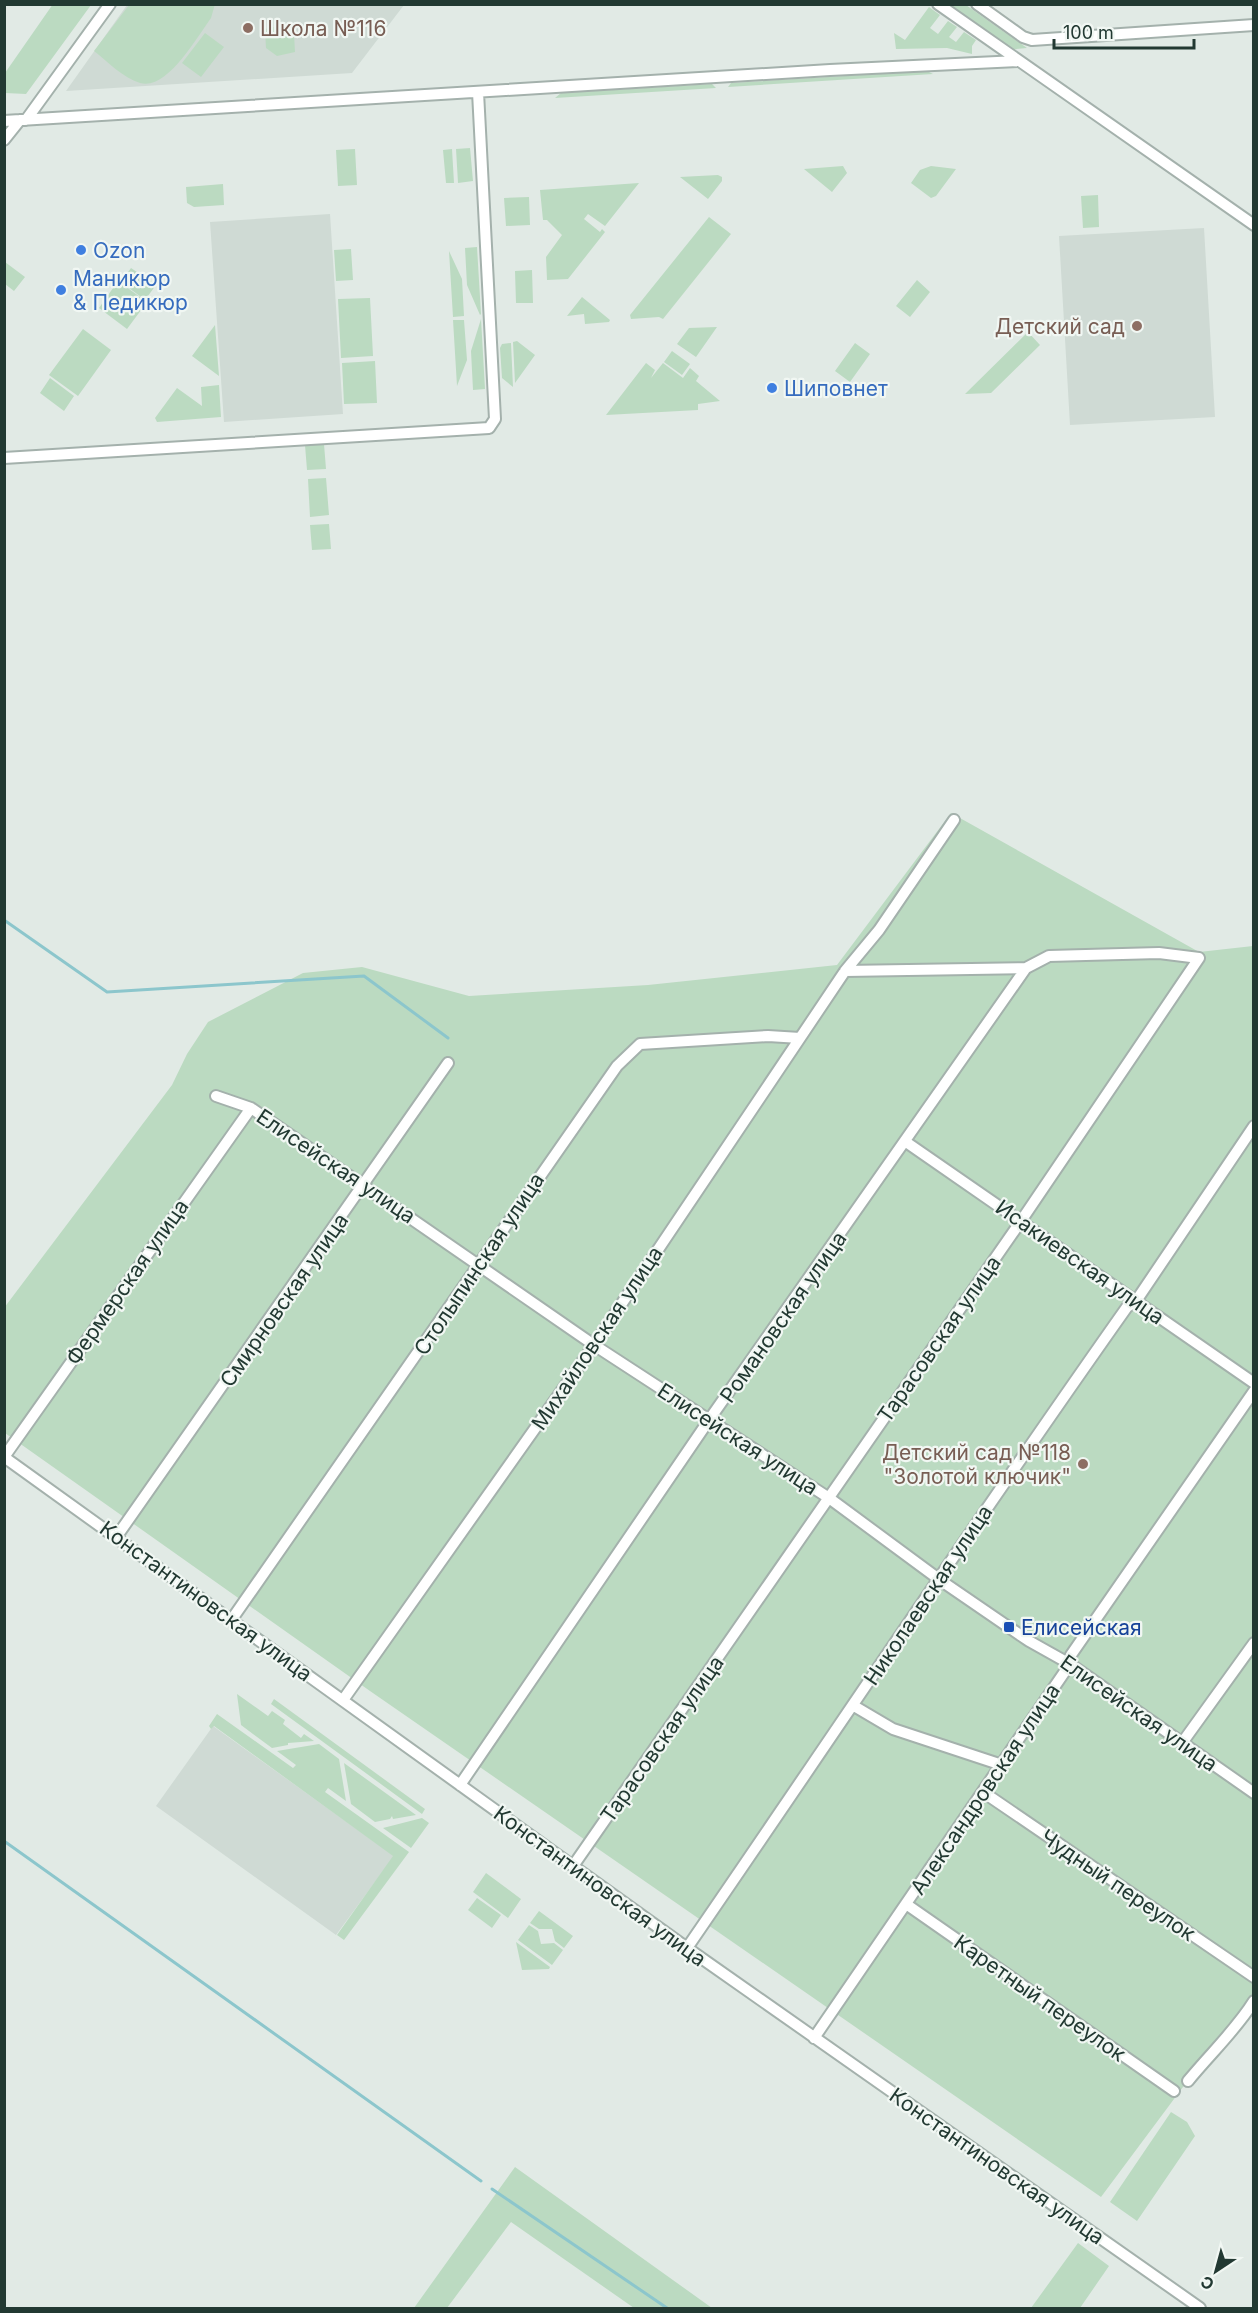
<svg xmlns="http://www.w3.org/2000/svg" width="1258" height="2313" viewBox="0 0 1258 2313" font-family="Inter,sans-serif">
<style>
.built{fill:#cfdad4}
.green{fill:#bbdac1}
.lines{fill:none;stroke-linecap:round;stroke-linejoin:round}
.stream{stroke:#8cc6cc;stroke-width:3}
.minor-casing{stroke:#a4b1ac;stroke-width:14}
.minor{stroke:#fff;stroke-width:10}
.education-dot{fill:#8d6e63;stroke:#f1f7f3;stroke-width:2}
.shop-dot{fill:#3f7fe0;stroke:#f1f7f3;stroke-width:2}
.transit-dot{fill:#1a4fb4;stroke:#f1f7f3;stroke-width:2}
.labels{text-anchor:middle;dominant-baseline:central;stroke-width:4.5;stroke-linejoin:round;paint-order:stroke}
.education-label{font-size:21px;fill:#785e54;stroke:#f1f7f3;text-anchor:end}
.shop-label{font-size:21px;fill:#366cbe;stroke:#f1f7f3;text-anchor:start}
.street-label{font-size:21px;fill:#223932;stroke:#f1f7f3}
.transit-label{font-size:21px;fill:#164399;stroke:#f1f7f3;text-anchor:start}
</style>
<rect width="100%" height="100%" fill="#e1eae5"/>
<path class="built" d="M127 5H404L352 73 66 91Z
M330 214 343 414 224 422 210 222Z
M1204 228 1215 417 1070 425 1059 236Z
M213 1726 394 1856 336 1935 156 1806Z"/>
<path class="green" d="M53 4 91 5 26 94 5 93V73Z
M129 5 215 4 211 18C197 37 167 91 140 83 123 78 107 61 94 51Z
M944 5H966L1027 48 1007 50Z
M929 7 940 15 930 28 938 34 948 21 957 27 949 37 956 42 964 32 976 40 972 46V54L947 48 896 49 894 33 905 40Z
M283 25 294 34 295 52 277 56 266 48 265 29Z
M205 33 224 47 201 77 182 63Z
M927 71 933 74 728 87 731 83Z
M712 84 716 88 555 98 561 93Z
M470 148 473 181 458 183 456 149Z
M355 149 357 185 338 186 336 150Z
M452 149 454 183H446L443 150Z
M843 166 847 173 832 192 804 169Z
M931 166 956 169 936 196 931 198 911 183 920 170Z
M718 175 722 177V181L708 199 680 177Z
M639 183 605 226 588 214 584 219 600 232 602 229 605 232 568 279 547 280 546 257 562 235 547 220H543L540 190Z
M223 184 224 205 194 207 187 203 186 187Z
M1098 195 1099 227 1083 228 1081 196Z
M529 197 530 225 506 226 504 198Z
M709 217 731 234 663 319 659 317 631 319 630 315Z
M477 247 481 314 480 315 467 285 465 248Z
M351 249 353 280 336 281 334 250Z
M449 251 462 279 464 316 453 317Z
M5 262 25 277 14 291 5 284Z
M131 268 156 285 145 300 121 282Z
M532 270 533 303H516L515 271Z
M917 280 930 292 910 317 896 306Z
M118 281 147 302 127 329 99 308Z
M582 297 610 320 609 322 585 324 584 314 567 316Z
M370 298 373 356 341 358 338 299Z
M481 319 485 389 473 390 471 351Z
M453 320H464L467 360 457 386Z
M215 325 219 376 192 356Z
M717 327 696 357 677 344 689 328Z
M83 329 111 350 78 396 49 375Z
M1028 332 1040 345 991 393 965 394Z
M517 341 535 355 515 383 513 342Z
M511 343 513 387 502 378 500 348 502 344Z
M855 343 870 354 850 382 835 371Z
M672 351 690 364 682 375 664 362Z
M375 361 377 403 344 404 342 363Z
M646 363 655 370 651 378 663 363 683 378 690 368 699 376 696 381 720 401 698 404V410L606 415Z
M50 378 74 396 64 411 40 393Z
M219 385 221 417 157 422 155 418 177 388 202 406 201 387Z
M324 444 326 469 307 470 305 445Z
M326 478 329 515 310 517 308 479Z
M329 524 331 549 312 550 310 525Z
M951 813 1199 952 1253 946V1993L1101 2197 370 1691 5 1433 4 1308 172 1085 187 1054 208 1022 303 973 362 967 469 996 648 985 837 965Z
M237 1694 268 1716 272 1711 285 1720 283 1724 301 1738 304 1734 314 1741 288 1743V1745L272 1748 241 1725Z
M274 1699 425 1809 422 1814 271 1704Z
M217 1714 293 1768 296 1765 277 1751 319 1744 339 1759 346 1801 328 1788 325 1792 409 1852 344 1940 337 1935 393 1856 214 1726 211 1729 209 1726Z
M344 1763 416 1815 393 1819 392 1816 390 1819 375 1822 351 1804Z
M422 1818 429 1823 411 1848 383 1828Z
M486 1873 521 1899 508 1918 473 1892Z
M477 1898 501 1915 492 1928 468 1910Z
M539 1911 573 1936 564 1948 555 1941 552 1929H539L530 1923Z
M529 1925 538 1931 541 1944 554 1943 563 1950 552 1965 518 1940Z
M516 1942 550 1967 549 1969 522 1970Z
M1171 2112 1187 2122 1195 2136 1137 2221 1110 2202Z
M515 2167 712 2308H634L511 2222 447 2308H414Z
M1078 2243 1109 2266 1080 2308H1031Z"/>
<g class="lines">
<path class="stream" d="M4 920 107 992 364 976 448 1038
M4 1841 481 2181
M492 2189 667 2308"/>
<defs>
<path id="minor" d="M938 4 1254 225
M977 4 1023 37 1032 40 1254 25
M26 120 110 4
M4 121 830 70 1018 61
M4 140 20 120
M4 458 489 428 495 419 478 92
M216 1096 251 1108 594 1345 829 1498 940 1580 1029 1641 1070 1664 1254 1793
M906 1142 1254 1383
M4 1457 687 1948 1200 2308
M4 1457 251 1108
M117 1536 448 1063
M232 1619 617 1066 640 1044 768 1036 800 1038
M343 1700 594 1345 845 971 879 930 954 820
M854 1706 893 1729 1002 1765
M1182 1743 1254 1643
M460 1785 709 1420 1026 968
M983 1792 1254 1977
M573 1866 1021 1221 1199 958 1159 953 1049 956 1026 968 845 971
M906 1904 1174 2091
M687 1948C834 1734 977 1519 1127 1307L1136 1301 1254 1126
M814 2038 1070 1664 1071 1655 1254 1391
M1188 2081C1210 2054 1236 2030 1254 2001"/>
</defs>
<use href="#minor" class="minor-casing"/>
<use href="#minor" class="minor"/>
</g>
<g class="education-dot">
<circle cx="248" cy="28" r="6"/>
<circle cx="1137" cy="326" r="6"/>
<circle cx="1083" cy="1464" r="6"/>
</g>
<g class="shop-dot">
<circle cx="81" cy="250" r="6"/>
<circle cx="61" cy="290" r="6"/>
<circle cx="772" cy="388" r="6"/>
</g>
<rect class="transit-dot" x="1003" y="1621" width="12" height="12" rx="3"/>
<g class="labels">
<g class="education-label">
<text x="260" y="28" text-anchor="start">Школа №116</text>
<text x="1125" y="326">Детский сад</text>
<text x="1071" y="1452">Детский сад №118<tspan x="1071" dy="24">"Золотой ключик"</tspan></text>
</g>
<g class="shop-label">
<text x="93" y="250">Ozon</text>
<text x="73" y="278">Маникюр<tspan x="73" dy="24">&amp; Педикюр</tspan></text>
<text x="784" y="388">Шиповнет</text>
</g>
<g class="street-label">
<text transform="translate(336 1166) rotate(34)">Елисейская улица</text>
<text transform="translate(1080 1262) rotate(35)">Исакиевская улица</text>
<text transform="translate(479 1264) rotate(-56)">Столыпинская улица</text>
<text transform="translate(127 1282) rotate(-55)">Фермерская улица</text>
<text transform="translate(284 1300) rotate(-55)">Смирновская улица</text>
<text transform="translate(783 1317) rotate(-55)">Романовская улица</text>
<text transform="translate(597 1338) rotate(-56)">Михайловская улица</text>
<text transform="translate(939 1339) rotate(-55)">Тарасовская улица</text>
<text transform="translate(738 1439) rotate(33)">Елисейская улица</text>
<text transform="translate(928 1595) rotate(-56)">Николаевская улица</text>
<text transform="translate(206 1601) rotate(36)">Константиновская улица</text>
<text transform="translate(1139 1713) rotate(35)">Елисейская улица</text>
<text transform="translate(662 1739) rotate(-55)">Тарасовская улица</text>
<text transform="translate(985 1789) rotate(-56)">Александровская улица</text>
<text transform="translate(1118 1885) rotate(34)">Чудный переулок</text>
<text transform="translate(600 1886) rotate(36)">Константиновская улица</text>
<text transform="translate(1040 1998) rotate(35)">Каретный переулок</text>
<text transform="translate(997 2166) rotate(35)">Константиновская улица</text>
</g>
<g class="transit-label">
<text x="1021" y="1627">Елисейская</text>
</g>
</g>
<rect width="1258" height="2313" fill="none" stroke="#223932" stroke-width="12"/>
<g transform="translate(1216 2271) rotate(216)" stroke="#f1f7f3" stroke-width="4.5" paint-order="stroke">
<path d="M0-4.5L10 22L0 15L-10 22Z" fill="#223932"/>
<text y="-9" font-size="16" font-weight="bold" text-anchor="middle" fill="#223932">С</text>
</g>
<path d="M1054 39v9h140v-9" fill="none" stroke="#223932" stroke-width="3"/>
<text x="1063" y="39" font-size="18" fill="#223932" stroke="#f1f7f3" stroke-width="4.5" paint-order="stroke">100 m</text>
</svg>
